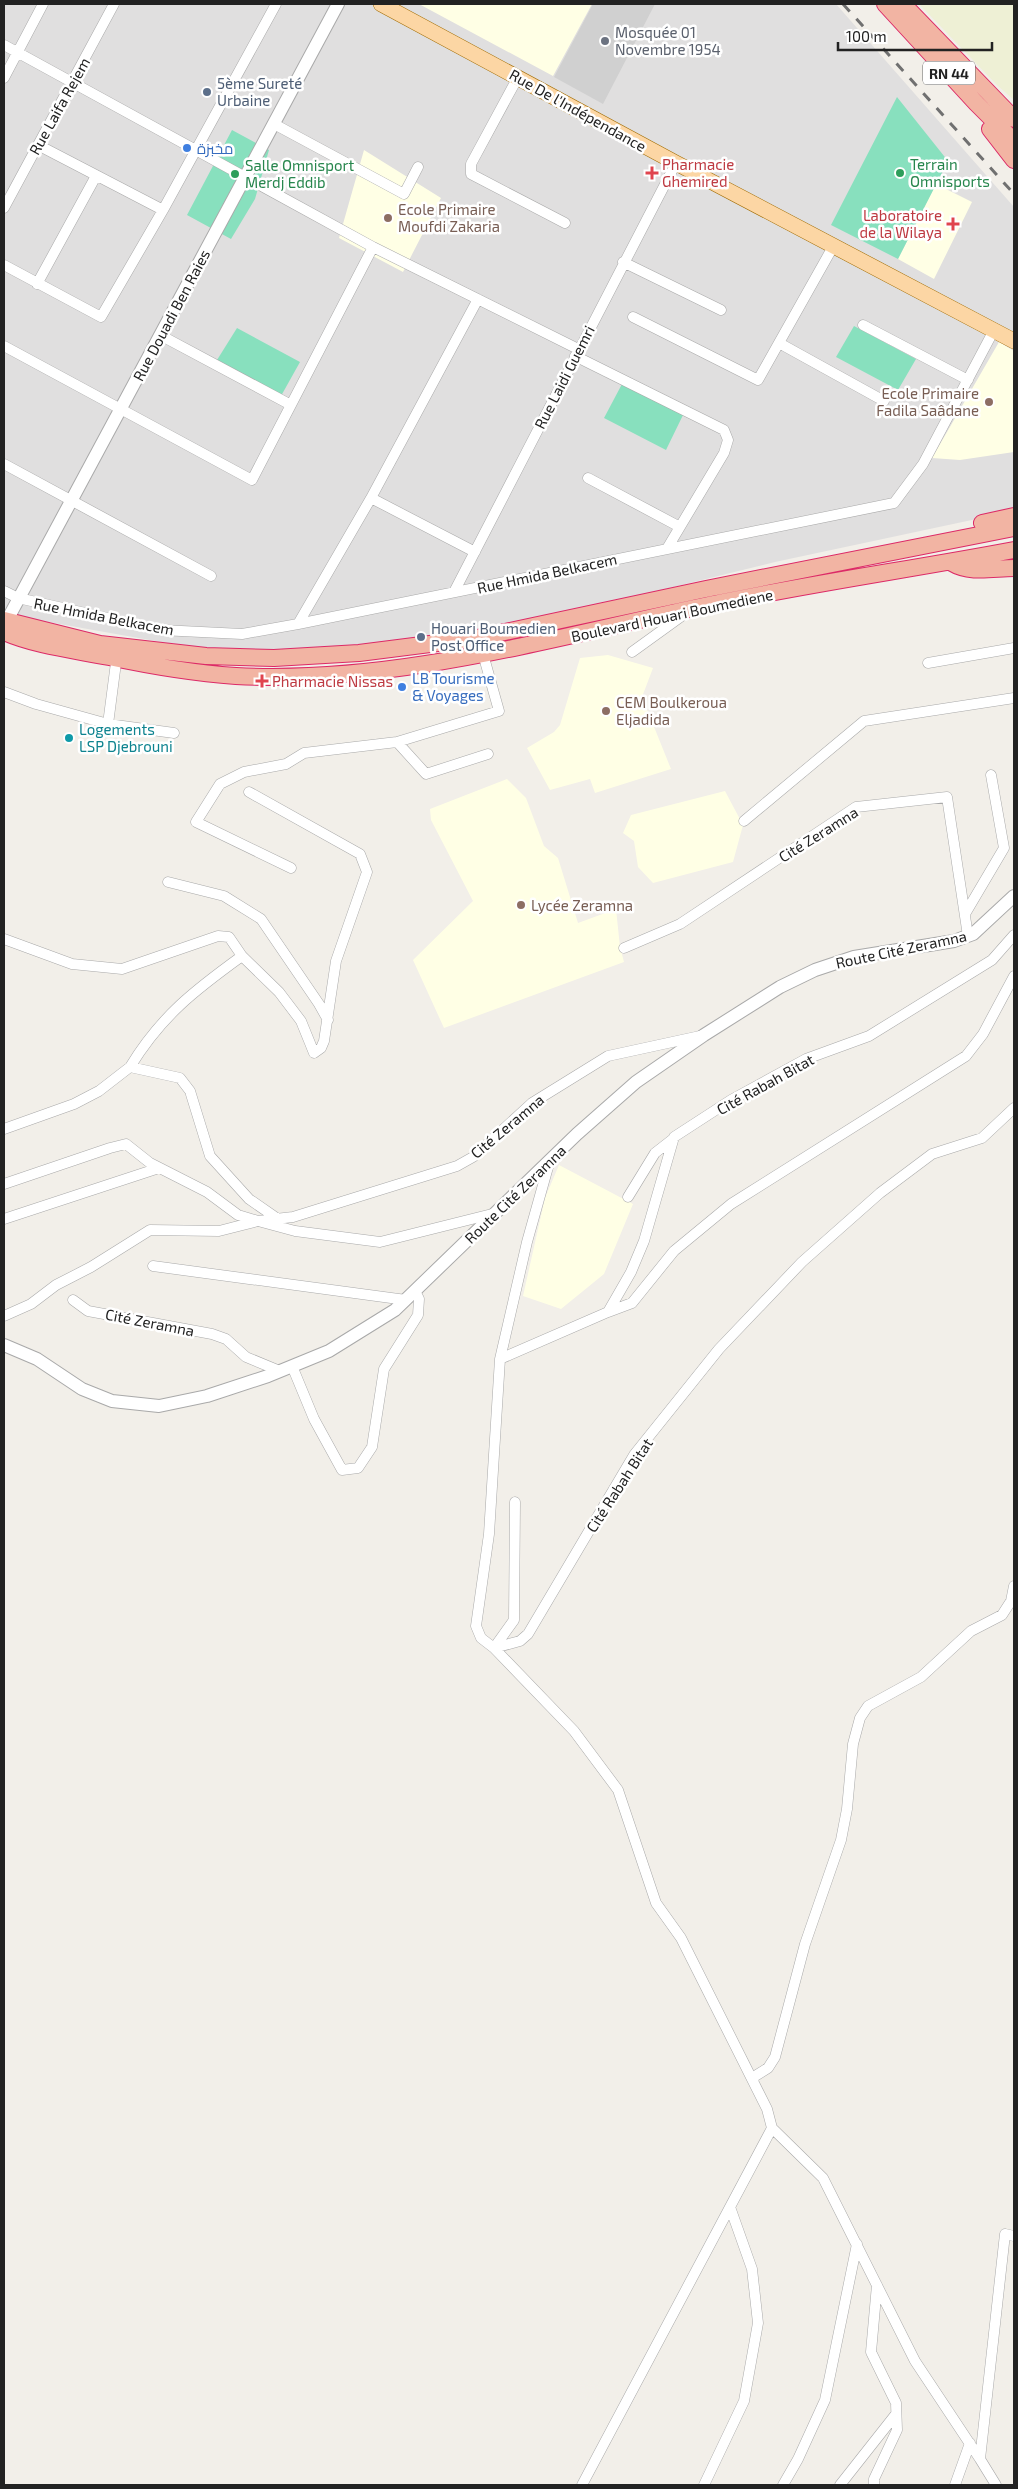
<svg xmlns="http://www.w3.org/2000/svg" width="1018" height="2489" viewBox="0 0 1018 2489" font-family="'Exo 2',Cairo,sans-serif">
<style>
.residential{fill:#e0dfdf}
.education{fill:#ffffe5}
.religious{fill:#d0d0d0}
.farmland{fill:#eef0d5}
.pitch{fill:#88e0be}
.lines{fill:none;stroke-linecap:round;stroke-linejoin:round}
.minor-casing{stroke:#a9a9a9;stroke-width:11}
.tertiary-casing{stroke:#a9a9a9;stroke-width:14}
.primary-casing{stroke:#a06b00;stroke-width:16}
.trunk-casing{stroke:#dc2a67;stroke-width:18}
.minor{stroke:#fff;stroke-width:10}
.tertiary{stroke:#fff;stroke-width:12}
.primary{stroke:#fcd6a4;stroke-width:15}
.trunk{stroke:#f2b4a3;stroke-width:16}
.rail{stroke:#707070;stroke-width:3;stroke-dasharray:10 10;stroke-linecap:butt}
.worship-dot{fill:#6b7280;stroke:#fff;stroke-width:2}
.service-dot{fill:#5c6f8a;stroke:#fff;stroke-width:2}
.shop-dot{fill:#3f7fe0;stroke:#fff;stroke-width:2}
.health-dot{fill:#e0444e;stroke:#fff;stroke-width:2}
.leisure-dot{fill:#2e9e5b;stroke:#fff;stroke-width:2}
.education-dot{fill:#8d6e63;stroke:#fff;stroke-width:2}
.culture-dot{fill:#0f9aa8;stroke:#fff;stroke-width:2}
.labels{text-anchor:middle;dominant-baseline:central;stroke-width:5;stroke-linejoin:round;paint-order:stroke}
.shield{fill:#fff;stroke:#646464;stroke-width:1}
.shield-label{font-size:14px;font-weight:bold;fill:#222}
.worship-label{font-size:15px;fill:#5b616d;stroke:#fff;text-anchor:start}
.service-label{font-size:15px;fill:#4e5e75;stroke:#fff;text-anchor:start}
.street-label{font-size:15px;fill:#222;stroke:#fff}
.shop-label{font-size:15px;fill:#366cbe;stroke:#fff;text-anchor:start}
.health-label{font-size:15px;fill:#be3a42;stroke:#fff;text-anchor:start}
.leisure-label{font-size:15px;fill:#27864d;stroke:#fff;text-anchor:start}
.education-label{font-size:15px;fill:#785e54;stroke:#fff;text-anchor:start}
.culture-label{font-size:15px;fill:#0d838f;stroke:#fff;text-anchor:start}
</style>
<rect width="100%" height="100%" fill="#f2efe9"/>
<path class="residential" d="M4 4H836L1014 207V511L775 562 527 623 418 640 325 649H217L161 642 37 620 4 611Z"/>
<path class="education" d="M419 4H592L553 76Z
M364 150 441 198 403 272 339 238Z
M936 184 972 202 934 279 898 259Z
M999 342 1014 351V452L960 460 932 458Z
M608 655 653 668 642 697 671 769 595 793 590 779 550 790 527 748 554 732 560 725 580 658Z
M507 779 526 798 544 846 558 858 578 923 616 909 620 947 624 962 444 1028 413 960 473 901 431 820 430 809Z
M725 791 743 825 733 862 653 883 638 867 634 841 623 833 631 815Z
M559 1165 633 1204 604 1274 561 1309 523 1296 545 1198Z"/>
<path class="religious" d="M593 4H655L603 104 554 77Z"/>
<path class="farmland" d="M919 4H1014V100L997 85Z"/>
<path class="pitch" d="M897 97 948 161 898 259 831 225Z
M232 130 269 150 255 199 231 239 187 215Z
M854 326 916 359 898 390 836 357Z
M237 328 300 362 281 396 217 360Z
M622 384 683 415 666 450 604 418Z"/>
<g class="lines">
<defs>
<path id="minor" d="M4 45 373 247 578 349
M518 77 471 164V174L565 223
M4 78 43 4
M274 124 404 194 418 167
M4 208 114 4
M163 210 276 4
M623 262 721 310
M4 265 101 317 163 210 38 145
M37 284 96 176
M633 317 758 380 834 245
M863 325 968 380
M160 335 291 405
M779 343 884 401
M4 346 252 480 373 247
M575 356 724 430 728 440 724 453 668 547
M4 464 211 576
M588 478 680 527
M371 498 478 299
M4 591 18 598 161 630 242 634 298 624 894 503 923 464 994 330
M454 592 676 163
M298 624 371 498 475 552
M632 652 686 613
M928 663 1014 648
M4 692 36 704 108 724 174 733
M108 724 117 655
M397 742 426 774 488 754
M744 821 864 721 1014 698
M291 868 196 822 220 784 244 772 286 764 304 753 397 742 499 711 483 654
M168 882 224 896 261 919 319 1004 328 1020
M965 914 1004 848 991 775
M4 939 72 964 122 969 218 936 229 937 242 956
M624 948 680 924 856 807 947 797 968 936
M130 1067C161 1016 195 990 242 956L279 992 301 1021 314 1053 321 1048 324 1041 336 961 367 872 360 854 249 792
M4 1129 74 1104 99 1091 130 1067 180 1078 190 1091 210 1156 249 1199 278 1219
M550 1160 527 1242 500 1359 608 1312 631 1272 644 1241 674 1137 731 1100 806 1059 869 1036 992 960 1014 935
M4 1184 110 1148 126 1144 150 1163 207 1192 238 1215 258 1221 293 1217 457 1166 473 1157 532 1103 608 1056 700 1036
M628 1197 655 1153 673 1139
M4 1219 159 1168
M153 1266 406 1300
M73 1300 88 1311 212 1334 226 1339 246 1357 280 1371
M608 1312 632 1303 674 1251 731 1204 966 1056 983 1034 1014 976
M4 1316 31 1304 56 1285 91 1267 150 1230 219 1231 258 1221 295 1231 380 1242 496 1213
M500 1359 489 1534 476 1626 481 1638 494 1648 520 1641 528 1634 634 1455 719 1349 802 1262 880 1193 932 1154 982 1138 1014 1108
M292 1366 314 1419 342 1470 358 1468 372 1447 384 1369 418 1315 419 1299 415 1291
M515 1502 514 1620 494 1648 574 1731 618 1790 656 1903 681 1938 767 2109 772 2128
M752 2078 768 2068 775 2057 805 1944 841 1840 847 1809 853 1744 860 1718 868 1706 921 1677 971 1631 1002 1615 1011 1601 1014 1586
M582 2485 772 2128 823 2178 915 2361 980 2459
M704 2485 744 2401 758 2323 752 2269 730 2207
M783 2485 798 2459 825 2400 857 2244
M840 2485 896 2414
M874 2485V2479L897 2430 896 2403 871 2352 877 2285
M955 2485 970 2443
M996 2485 980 2459 1005 2234 1014 2236"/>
<path id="tertiary" d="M4 626 338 4
M4 1345 37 1359 82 1389 112 1401 159 1406 207 1396 268 1376 329 1351 395 1310 577 1134 636 1082 704 1035 780 987 815 970 854 957 954 941 973 934 1014 896"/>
<path id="primary" d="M381 4 676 163 1014 341"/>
<path id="trunk" d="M885 4 976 103 1014 141
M903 4 1014 119
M990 129 1014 160
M982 523 1014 516
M952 563C970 574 994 568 1014 568
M4 620 100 644 206 656 274 658 359 653 477 638 706 589 1014 528
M4 632C36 646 74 650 109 657 151 666 193 673 236 676 392 684 544 640 694 608 800 585 908 570 1014 550"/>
</defs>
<use href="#minor" class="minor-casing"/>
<use href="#tertiary" class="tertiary-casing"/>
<use href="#primary" class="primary-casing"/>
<use href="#trunk" class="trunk-casing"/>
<use href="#minor" class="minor"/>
<use href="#tertiary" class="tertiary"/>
<use href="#primary" class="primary"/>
<use href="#trunk" class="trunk"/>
<path class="rail" d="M843 4 1014 194"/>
</g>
<circle class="worship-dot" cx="605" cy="41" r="5"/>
<g class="service-dot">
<circle cx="207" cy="92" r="5"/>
<circle cx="421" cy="637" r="5"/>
</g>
<g class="shop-dot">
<circle cx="187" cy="148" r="5"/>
<circle cx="402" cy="687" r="5"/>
</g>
<g class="health-dot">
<path d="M649.5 165.5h5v5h5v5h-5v5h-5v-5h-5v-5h5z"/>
<path d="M950.5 216.5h5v5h5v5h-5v5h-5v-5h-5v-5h5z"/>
<path d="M259.5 673.5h5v5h5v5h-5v5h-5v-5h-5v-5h5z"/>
</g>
<g class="leisure-dot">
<circle cx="900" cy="173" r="5"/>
<circle cx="235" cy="174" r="5"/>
</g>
<g class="education-dot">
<circle cx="388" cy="218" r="5"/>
<circle cx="989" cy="402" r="5"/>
<circle cx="606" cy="711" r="5"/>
<circle cx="521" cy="905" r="5"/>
</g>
<circle class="culture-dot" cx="69" cy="738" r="5"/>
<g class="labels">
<rect class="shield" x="923" y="61.5" width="52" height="23" rx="4"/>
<g class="shield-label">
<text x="949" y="73">RN 44</text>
</g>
<g class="worship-label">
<text x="615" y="32">Mosquée 01<tspan x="615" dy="17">Novembre 1954</tspan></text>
</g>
<g class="service-label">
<text x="217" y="83">5ème Sureté<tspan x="217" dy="17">Urbaine</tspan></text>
<text x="431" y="628">Houari Boumedien<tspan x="431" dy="17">Post Office</tspan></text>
</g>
<g class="street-label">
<text transform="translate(59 106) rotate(-61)">Rue Laifa Rejem</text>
<text transform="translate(578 110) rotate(29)">Rue De l'Indépendance</text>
<text transform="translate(171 315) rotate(-62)">Rue Douadi Ben Raies</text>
<text transform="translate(564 377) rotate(-63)">Rue Laidi Guemri</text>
<text transform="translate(547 573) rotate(-12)">Rue Hmida Belkacem</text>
<text transform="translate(672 615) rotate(-12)">Boulevard Houari Boumediene</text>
<text transform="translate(104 616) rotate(11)">Rue Hmida Belkacem</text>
<text transform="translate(818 834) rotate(-32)">Cité Zeramna</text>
<text transform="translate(901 949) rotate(-12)">Route Cité Zeramna</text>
<text transform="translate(765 1084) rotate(-29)">Cité Rabah Bitat</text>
<text transform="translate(507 1126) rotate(-40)">Cité Zeramna</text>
<text transform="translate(515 1194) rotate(-44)">Route Cité Zeramna</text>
<text transform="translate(150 1322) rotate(11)">Cité Zeramna</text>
<text transform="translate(619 1485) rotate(-57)">Cité Rabah Bitat</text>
</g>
<g class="shop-label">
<text x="197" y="148">مخبزة</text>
<text x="412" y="678">LB Tourisme<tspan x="412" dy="17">&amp; Voyages</tspan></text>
</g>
<g class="health-label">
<text x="662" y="164">Pharmacie<tspan x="662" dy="17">Ghemired</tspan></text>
<text x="942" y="215" text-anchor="end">Laboratoire<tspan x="942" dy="17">de la Wilaya</tspan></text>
<text x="272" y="681">Pharmacie Nissas</text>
</g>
<g class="leisure-label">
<text x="910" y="164">Terrain<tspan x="910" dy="17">Omnisports</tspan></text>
<text x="245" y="165">Salle Omnisport<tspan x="245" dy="17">Merdj Eddib</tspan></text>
</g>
<g class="education-label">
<text x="398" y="209">Ecole Primaire<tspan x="398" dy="17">Moufdi Zakaria</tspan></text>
<text x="979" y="393" text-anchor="end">Ecole Primaire<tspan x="979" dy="17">Fadila Saâdane</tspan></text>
<text x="616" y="702">CEM Boulkeroua<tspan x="616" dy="17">Eljadida</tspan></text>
<text x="531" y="905">Lycée Zeramna</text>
</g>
<g class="culture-label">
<text x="79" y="729">Logements<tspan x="79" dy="17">LSP Djebrouni</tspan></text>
</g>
</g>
<rect width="1018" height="2489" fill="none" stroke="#222222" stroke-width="10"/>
<path d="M838 42v8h154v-8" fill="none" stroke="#222222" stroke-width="2.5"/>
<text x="846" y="42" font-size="15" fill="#222222" stroke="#ffffff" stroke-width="4" paint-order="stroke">100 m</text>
</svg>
